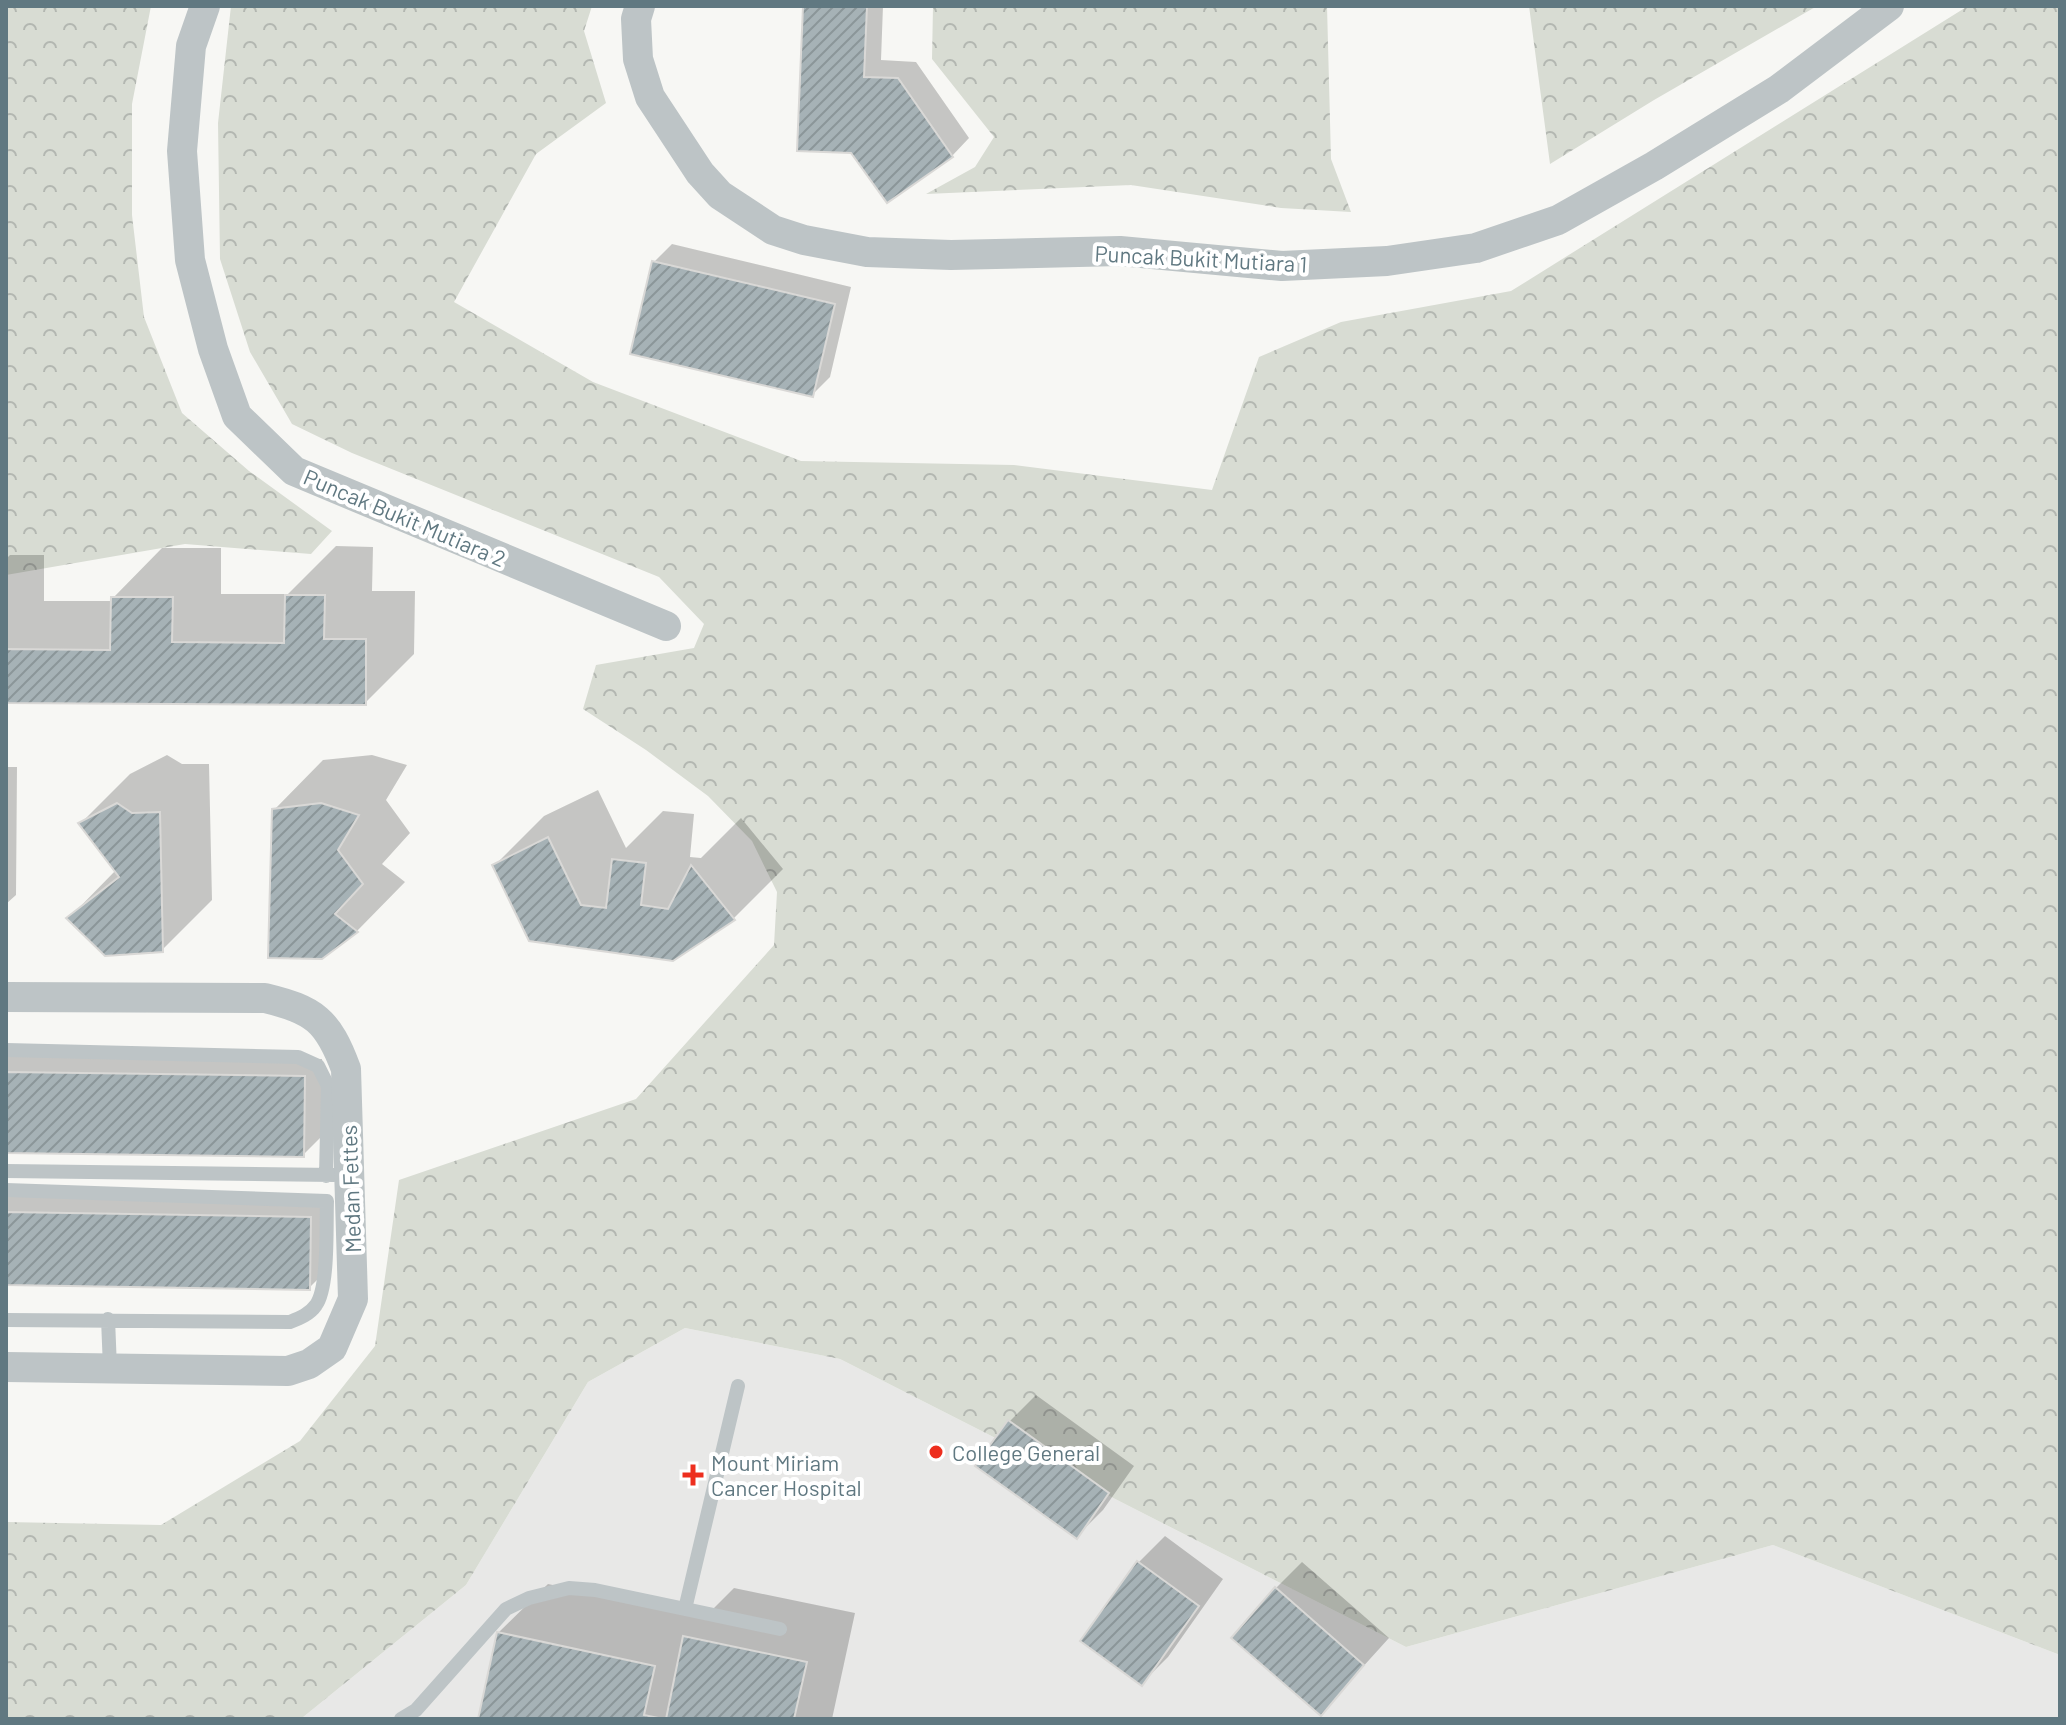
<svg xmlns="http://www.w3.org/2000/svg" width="2066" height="1725" viewBox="0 0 2066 1725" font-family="Barlow,sans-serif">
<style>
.built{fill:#e8e8e7}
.forest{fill:url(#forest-crowns)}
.shadow{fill:#0003}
.building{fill:url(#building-hatch);stroke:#d9d8d6;stroke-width:2}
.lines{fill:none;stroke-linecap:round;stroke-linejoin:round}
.service{stroke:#bdc4c6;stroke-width:14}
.minor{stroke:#bdc4c6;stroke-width:30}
.poi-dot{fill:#ed2e1e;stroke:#fff;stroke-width:3}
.labels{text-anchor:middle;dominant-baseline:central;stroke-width:8;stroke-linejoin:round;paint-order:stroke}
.street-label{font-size:22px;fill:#607881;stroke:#fff}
.poi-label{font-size:22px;fill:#607881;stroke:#fff;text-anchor:start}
</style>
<defs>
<pattern id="forest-crowns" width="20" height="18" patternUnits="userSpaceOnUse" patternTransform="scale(2)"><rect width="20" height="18" fill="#d8dcd3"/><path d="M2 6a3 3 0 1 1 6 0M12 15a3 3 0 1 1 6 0" fill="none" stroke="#b3b7b1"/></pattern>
<pattern id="building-hatch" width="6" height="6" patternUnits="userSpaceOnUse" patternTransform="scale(2)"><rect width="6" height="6" fill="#a6b2b6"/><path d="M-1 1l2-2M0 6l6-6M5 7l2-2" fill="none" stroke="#8b9699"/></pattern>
</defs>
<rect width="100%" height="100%" fill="#f7f7f4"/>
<path class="built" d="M685 1328 840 1359 1406 1647 1773 1545 2060 1655V1719H290L302 1718 466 1585 588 1382Z"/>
<path class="forest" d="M6 6H151L132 104V215L144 317 182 413 249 471 332 531 311 554 185 544 6 575Z
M231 6H592L584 31 606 103 536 154 454 302 593 382 801 461 1014 465 1212 490 1259 357 1341 322 1511 291 1968 6H2060V1655L1773 1545 1406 1647 840 1359 685 1328 588 1382 466 1585 302 1718 6 1719V1522L161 1525 300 1441 375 1346 399 1180 636 1099 774 945 777 892 752 841 708 796 646 750 583 709 596 665 694 648 704 624 659 577 352 453 292 424 250 352 220 259 218 123Z
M933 6H1327L1331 159 1351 212 1281 208 1131 185 926 194 975 167 994 137 932 59Z
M1529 6H1817L1654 100 1550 164Z"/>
<path class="shadow" d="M805 6H883L881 60 916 62 969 138 952 156 852 151Z
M672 244 851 287 830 377 812 395 654 262Z
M336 546 373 547 372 591H415L414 654 365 703 6 701V559L10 555H44V601H113V598L162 548H221V594H288Z
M167 755 182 764H209L212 900 162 950 69 918 116 870 81 823 130 774Z
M372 755 407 765 386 800 410 833 382 864 405 882 357 931 322 957 274 810 323 760Z
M6 767H17L16 895 6 904Z
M598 790 626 848 663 811 694 814 690 857 701 858 741 818 783 869 734 918 673 959 495 865 544 816Z
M6 1055 322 1059 321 1137 303 1155 6 1151Z
M6 1195 328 1200 326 1271 309 1288 6 1283Z
M1036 1395 1134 1466 1103 1510 1077 1536 978 1466 1010 1421Z
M1165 1536 1223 1579 1168 1657 1142 1683 1139 1562Z
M1302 1562 1389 1638 1321 1713 1276 1588Z
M548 1584 705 1617 734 1588 855 1613 832 1719H480L498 1633Z"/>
<path class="building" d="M803 6H867L864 77 898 78 953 157 887 203 851 153 797 151Z
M652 261 835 304 813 397 630 354Z
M285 595H325L324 639H366V705L6 703V649L110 650 111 597H173L172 642 284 643Z
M117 803 132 813 160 812 163 952 105 956 66 918 119 877 78 823Z
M321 803 359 815 338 850 363 884 335 914 358 932 322 959 268 958 272 809Z
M548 837 581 905 606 908 612 859 646 863 641 905 668 909 691 865 735 920 673 961 529 941 492 865Z
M6 1072 305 1076 304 1157 6 1153Z
M6 1212 311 1217 310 1290 6 1285Z
M1008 1420 1109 1493 1077 1539 975 1466Z
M1137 1561 1199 1606 1142 1686 1080 1641Z
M1275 1587 1364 1665 1321 1716 1231 1638Z
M497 1632 655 1666 644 1715 663 1719H478Z
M683 1636 807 1662 794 1719H666Z"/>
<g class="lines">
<path class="service" d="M6 1050 298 1057 318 1066 328 1086 326 1176
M6 1171 334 1175
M6 1190 327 1201C326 1225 329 1287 316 1305 310 1314 300 1318 290 1322L6 1320
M108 1319 110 1368
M685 1609 738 1386
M401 1719 416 1710 506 1609 529 1598 569 1588 595 1590 780 1629"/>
<path class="minor" d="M205 6 191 46 182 151 190 260 213 349 237 416 294 471 666 626
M640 6 636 19 638 59 650 97 700 173 720 195 773 230 804 240 867 252 951 255 1120 251 1282 266 1387 261 1476 248 1558 220 1654 166 1779 89 1889 6
M6 997 265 998C314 1010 328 1020 346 1069L353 1299 332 1348 309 1364 288 1371 6 1367"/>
</g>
<g class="poi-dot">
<circle cx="936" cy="1452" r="8"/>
<path d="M689 1463h8v8h8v8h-8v8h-8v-8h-8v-8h8z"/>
</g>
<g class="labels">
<g class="street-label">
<text transform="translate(1201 258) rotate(3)">Puncak Bukit Mutiara 1</text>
<text transform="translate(405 517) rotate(23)">Puncak Bukit Mutiara 2</text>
<text transform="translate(350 1189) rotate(-92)">Medan Fettes</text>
</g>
<g class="poi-label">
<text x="952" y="1452">College General</text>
<text x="711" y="1462">Mount Miriam<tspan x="711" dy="25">Cancer Hospital</tspan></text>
</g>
</g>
<rect width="2066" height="1725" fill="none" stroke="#607881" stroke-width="16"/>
</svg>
